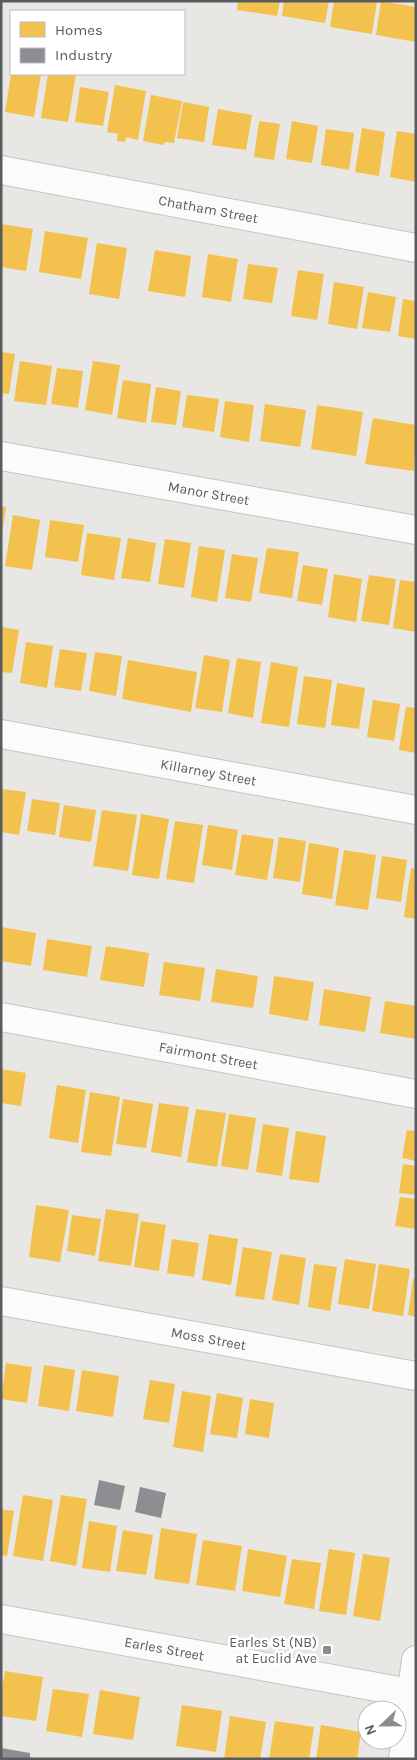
<svg xmlns="http://www.w3.org/2000/svg" width="417" height="1760" viewBox="0 0 417 1760" font-family="Karla,sans-serif">
<style>
.homes{fill:#f2c14e}
.industry{fill:#8d8d92}
.lines{fill:none;stroke-linecap:round;stroke-linejoin:round}
.minor-casing{stroke:#c4c4c3;stroke-width:30}
.minor{stroke:#fcfbfb;stroke-width:28}
.poi-dot{fill:#8a8d8e;stroke:#fff;stroke-width:2}
.labels{text-anchor:middle;dominant-baseline:central;stroke-width:5;stroke-linejoin:round;paint-order:stroke}
.street-label{font-size:14px;fill:#585c60;stroke:#fff}
.poi-label{font-size:14px;fill:#585c60;stroke:#fff;text-anchor:end}
</style>
<rect width="100%" height="100%" fill="#e8e7e3"/>
<path class="homes" d="M238 1H280L277 16 237 10Z
M284 1H329L325 23 282 16Z
M334 1H377L372 34 330 27Z
M381 1 416 7V42L376 35Z
M11 74H41L34 117 5 112Z
M48 74H76L68 122 41 118Z
M115 85 146 91 138 140 126 137 125 142 117 141 118 134 107 132Z
M80 87 109 92 103 126 75 122Z
M151 95 182 101 174 143 165 142 164 145 143 141Z
M183 102 209 107 204 142 177 138Z
M218 109 252 115 246 150 212 145Z
M259 121 280 124 274 160 254 157Z
M292 121 318 126 312 163 286 159Z
M362 128 385 132 379 176 355 172Z
M326 129 354 133 349 170 321 165Z
M397 131 416 134V182L390 177Z
M1 224 33 229 26 271 1 267Z
M45 231 88 238 81 279 39 272Z
M97 243 127 248 119 299 89 294Z
M155 250 191 256 185 297 148 291Z
M208 254 238 259 231 302 202 297Z
M248 264 278 268 272 303 243 299Z
M298 270 324 274 317 320 291 316Z
M334 282 364 287 357 329 328 324Z
M368 292 396 297 390 332 362 328Z
M403 299 416 301V339L398 336Z
M1 352 15 354 9 394 1 393Z
M20 361 52 366 46 405 14 401Z
M93 361 120 365 112 415 85 410Z
M57 368 83 371 78 408 51 404Z
M123 380 151 384 146 423 117 418Z
M156 387 181 391 176 425 151 422Z
M187 395 219 399 214 432 182 427Z
M225 401 254 405 249 442 220 437Z
M265 404 306 410 300 447 260 441Z
M317 405 363 412 356 456 311 449Z
M373 418 416 425 414 471 365 464Z
M1 506 6 507 2 534 1 533Z
M13 515 40 520 32 570 5 566Z
M50 520 84 525 78 562 45 557Z
M87 533 121 538 114 580 81 575Z
M128 538 156 543 150 582 121 578Z
M165 539 191 543 184 588 158 584Z
M199 546 225 550 217 602 191 597Z
M267 548 299 552 292 598 259 593Z
M232 554 258 558 251 602 225 598Z
M303 565 328 569 322 605 297 601Z
M334 574 362 579 356 622 328 617Z
M369 575 396 579 389 625 361 621Z
M400 580 416 582V632L393 628Z
M1 627 19 630 12 673 1 672Z
M26 642 53 646 47 688 20 683Z
M60 649 87 653 81 691 54 687Z
M95 652 122 656 116 696 89 691Z
M204 655 230 660 222 712 195 708Z
M237 658 261 662 253 718 228 713Z
M128 660 197 672 191 712 122 699Z
M271 662 298 667 289 727 261 723Z
M304 676 332 680 325 728 297 724Z
M337 683 365 688 359 729 331 725Z
M373 700 400 704 394 741 367 737Z
M406 707 416 708V753L399 750Z
M1 789 26 792 19 835 1 832Z
M32 799 60 803 55 835 27 831Z
M64 805 96 810 91 842 59 837Z
M102 810 137 815 128 871 93 866Z
M141 814 169 819 159 879 132 875Z
M175 821 203 825 194 883 166 879Z
M208 825 238 830 232 870 202 865Z
M242 834 274 839 267 880 235 875Z
M279 837 306 841 300 882 273 878Z
M309 843 339 848 332 899 302 894Z
M344 850 376 855 368 910 335 905Z
M382 856 407 860 401 902 376 898Z
M411 868 416 869V919L404 917Z
M1 927 36 933 31 966 1 961Z
M47 939 92 946 87 977 43 970Z
M106 946 149 953 144 987 100 980Z
M164 962 205 968 200 1001 159 995Z
M216 969 258 976 253 1008 211 1002Z
M274 976 314 982 308 1021 269 1014Z
M324 989 371 997 365 1032 319 1025Z
M385 1001 416 1006V1039L380 1033Z
M1 1069 26 1073 21 1106 1 1103Z
M57 1085 86 1090 78 1143 49 1138Z
M90 1092 120 1097 111 1156 81 1152Z
M123 1099 153 1104 146 1148 116 1144Z
M159 1103 189 1107 181 1157 151 1152Z
M196 1109 226 1113 217 1167 187 1162Z
M229 1114 256 1118 248 1170 221 1166Z
M263 1124 289 1128 282 1176 256 1172Z
M407 1130 416 1131V1161L402 1158Z
M296 1131 326 1136 319 1183 289 1179Z
M403 1164 416 1166V1195L399 1193Z
M400 1197 416 1199V1229L395 1226Z
M36 1205 69 1210 60 1262 29 1257Z
M106 1209 139 1214 131 1266 98 1261Z
M72 1215 101 1219 95 1256 67 1251Z
M141 1221 166 1225 159 1271 134 1267Z
M209 1234 238 1239 231 1285 202 1280Z
M172 1239 199 1243 194 1277 167 1273Z
M243 1247 272 1252 264 1300 235 1296Z
M280 1254 306 1258 299 1305 272 1300Z
M345 1259 376 1264 369 1309 338 1304Z
M314 1264 337 1267 330 1311 308 1307Z
M379 1264 410 1269 403 1316 372 1311Z
M413 1279H416V1317L408 1315Z
M6 1363 32 1367 27 1403 1 1399Z
M44 1365 75 1370 69 1411 38 1406Z
M82 1370 119 1376 113 1417 76 1411Z
M150 1380 175 1384 169 1423 143 1419Z
M182 1391 211 1396 203 1452 173 1447Z
M217 1393 243 1398 237 1438 210 1434Z
M250 1399 274 1403 269 1438 245 1434Z
M23 1495 53 1500 43 1561 13 1556Z
M61 1495 87 1499 76 1566 50 1561Z
M1 1509 14 1511 7 1556 1 1555Z
M89 1521 117 1526 110 1572 82 1568Z
M161 1528 197 1534 189 1584 154 1579Z
M123 1530 153 1535 146 1575 116 1571Z
M203 1540 242 1546 235 1591 196 1585Z
M248 1549 287 1556 280 1597 242 1591Z
M329 1549 355 1553 346 1615 319 1611Z
M363 1554 390 1558 380 1621 353 1616Z
M292 1559 321 1563 314 1609 284 1604Z
M5 1671 43 1677 36 1721 1 1716V1693Z
M53 1689 89 1694 82 1737 46 1731Z
M100 1690 140 1697 133 1740 93 1734Z
M182 1705 222 1711 216 1752 176 1746Z
M230 1716 266 1722 260 1759H224Z
M275 1721 314 1727 309 1759H269Z
M321 1725 361 1732 357 1759H316Z"/>
<path class="industry" d="M99 1480 125 1486 120 1510 94 1505Z
M140 1487 166 1493 161 1518 135 1512Z
M1 1748 30 1753V1759H1Z"/>
<g class="lines">
<defs>
<g id="minor">
<path id="s1" d="M1 170 416 248"/>
<path id="s2" d="M1 456 416 530"/>
<path id="s3" d="M1 734 416 810"/>
<path id="s4" d="M1 1017 416 1094"/>
<path id="s5" d="M1 1301 416 1376"/>
<path id="s6" d="M1 1619 416 1694"/>
<path d="M403 1759 416 1660"/>
</g>
</defs>
<use href="#minor" class="minor-casing"/>
<use href="#minor" class="minor"/>
</g>
<rect class="poi-dot" x="322" y="1645" width="10" height="10" rx="2.5"/>
<g class="labels">
<g class="street-label">
<text stroke="none"><textPath href="#s1" startOffset="211">Chatham Street</textPath></text>
<text stroke="none"><textPath href="#s2" startOffset="211">Manor Street</textPath></text>
<text stroke="none"><textPath href="#s3" startOffset="211">Killarney Street</textPath></text>
<text stroke="none"><textPath href="#s4" startOffset="211">Fairmont Street</textPath></text>
<text stroke="none"><textPath href="#s5" startOffset="211">Moss Street</textPath></text>
<text stroke="none"><textPath href="#s6" startOffset="166">Earles Street</textPath></text>
</g>
<g class="poi-label">
<text x="317" y="1642">Earles St (NB)<tspan x="317" dy="16">at Euclid Ave</tspan></text>
</g>
</g>
<rect width="417" height="1760" fill="none" stroke="#585c60" stroke-width="5"/>
<rect x="10" y="10" width="175" height="65" fill="#ffffff" stroke="#bcbebf"/>
<rect x="20" y="22" width="25" height="15" fill="#f2c14e" stroke="#bcbebf"/>
<text x="55" y="35" font-size="15" fill="#585c60">Homes</text>
<rect x="20" y="48" width="25" height="15" fill="#8d8d92" stroke="#bcbebf"/>
<text x="55" y="60" font-size="15" fill="#585c60">Industry</text>
<g transform="translate(382 1725) rotate(248)"><circle r="24" fill="#ffffff" stroke="#bcbebf"/>
<path d="M0-4L9 19L0 12L-9 19Z" fill="#8a8d8e"/>
<text y="-8" font-size="14" font-weight="bold" text-anchor="middle" fill="#585c60">N</text>
</g>
</svg>
